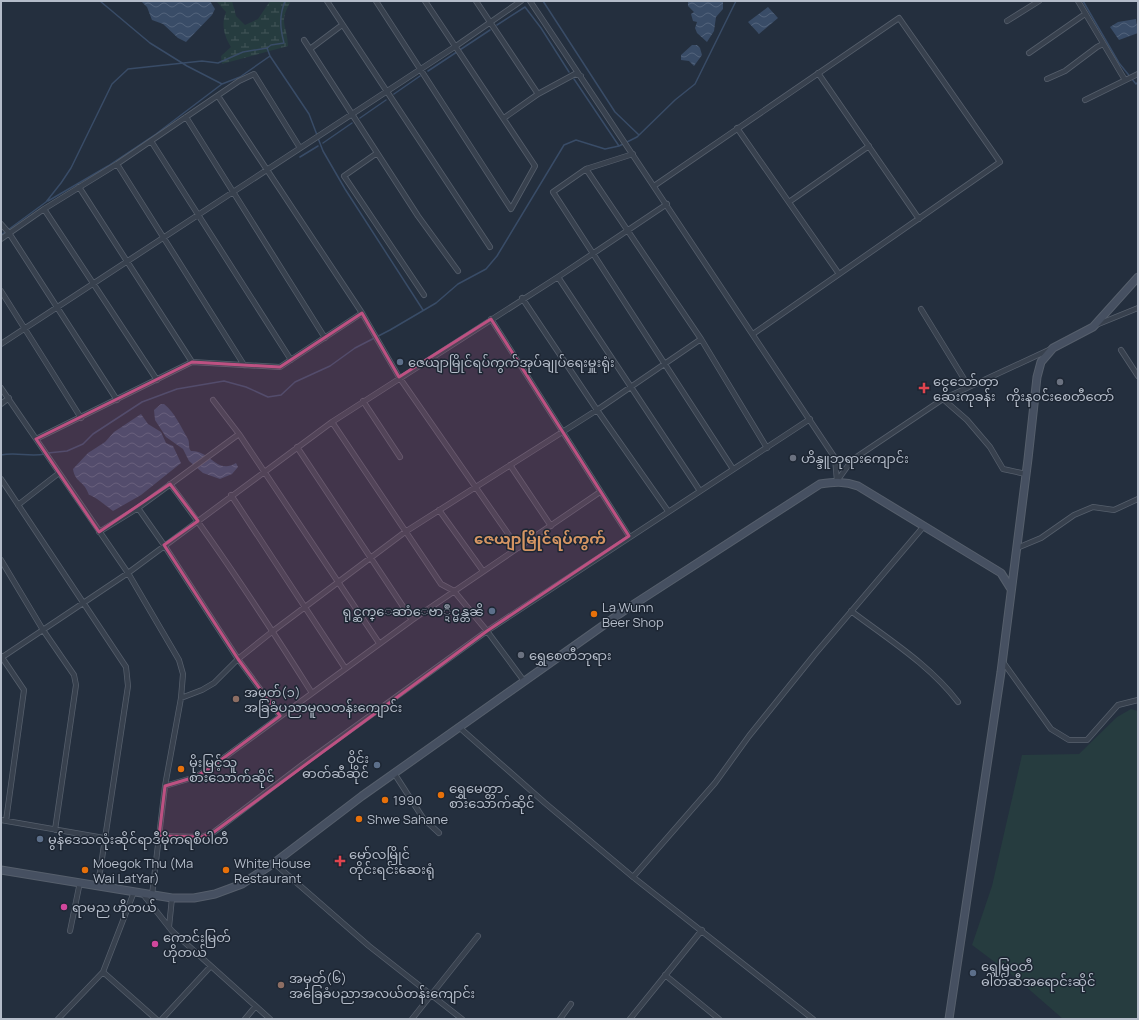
<svg xmlns="http://www.w3.org/2000/svg" width="1139" height="1020" viewBox="0 0 1139 1020" font-family="Manrope,'Noto Sans Myanmar',sans-serif">
<style>
.grass{fill:#263c3f}
.wetland{fill:url(#wetland-marsh)}
.water{fill:url(#water-waves)}
.lines{fill:none;stroke-linecap:round;stroke-linejoin:round}
.stream{stroke:#394c67;stroke-width:1.5}
.street-casing{stroke:#565f6c;stroke-width:6}
.secondary-casing{stroke:#565f6c;stroke-width:9}
.street{stroke:#38414e;stroke-width:4.5}
.secondary{stroke:#465061;stroke-width:7}
.marked{fill:#bd5182;fill-opacity:0.2;stroke:#bd5182;stroke-width:3;stroke-linejoin:round}
.service-dot{fill:#5c6f8a;stroke:#1d2633;stroke-width:1.5}
.worship-dot{fill:#6b7280;stroke:#1d2633;stroke-width:1.5}
.health-dot{fill:#e0444e;stroke:#1d2633;stroke-width:1.5}
.food-dot{fill:#e8710a;stroke:#1d2633;stroke-width:1.5}
.education-dot{fill:#8d6e63;stroke:#1d2633;stroke-width:1.5}
.hotel-dot{fill:#d1479c;stroke:#1d2633;stroke-width:1.5}
.labels{text-anchor:middle;dominant-baseline:central;stroke-width:3;stroke-linejoin:round;paint-order:stroke}
.poi-label{font-size:13px;fill:#b4bcc9;stroke:#1d2633;text-anchor:start}
.quarter-label{font-size:15px;font-weight:bold;fill:#d59563;stroke:#1d2633}
</style>
<defs>
<pattern id="wetland-marsh" width="20" height="14" patternUnits="userSpaceOnUse"><rect width="20" height="14" fill="#263c3f"/><path d="M1 5h8M5 5V1M11 12h8M15 12V8" fill="none" stroke="#435659"/></pattern>
<pattern id="water-waves" width="16" height="10" patternUnits="userSpaceOnUse"><rect width="16" height="10" fill="#394c67"/><path d="M0 5q4-4 8 0t8 0" fill="none" stroke="#53647b"/></pattern>
</defs>
<rect width="100%" height="100%" fill="#242f3e"/>
<path class="grass" d="M1131 709 1138 711V1019H1063L1016 978 972 945 992 886 1022 755 1079 754 1117 717Z"/>
<path class="wetland" d="M216 1H232L236 16 245 25 258 19 270 1H291C278 24 287 23 288 46L222 64 221 56 231 47C224 36 221 24 226 12Z"/>
<path class="water" d="M141 1H210L215 9 212 15 186 42 178 38 163 24 152 20 147 7Z
M688 1H723V9L716 17 714 31 707 42 697 33 695 28 697 22 693 21 691 14 694 12 688 6Z
M768 7 778 18 759 34 748 22Z
M1136 19 1138 33 1119 40 1110 27 1118 22Z
M692 45H697L700 48 702 55 694 66 689 61 681 60V55Z
M161 404H164C175 413 181 427 188 439 190 444 188 448 191 451 210 450 217 475 236 463L238 467 232 474 220 479 203 473 189 461 183 449 166 437 155 420 154 410Z
M141 414 148 424 161 432 166 443 173 446 181 463 141 495 113 511C108 507 93 495 89 495 84 480 75 483 73 469L88 453 105 442 114 432Z"/>
<g class="lines">
<path class="stream" d="M100 1 150 43 187 66 222 84
M543 1 615 112 639 135
M1083 1 1119 63 1136 84 1138 82
M497 25 525 7 541 28 569 72
M270 56 309 114 317 135
M428 71 490 30
M574 79 619 146
M394 94 420 76
M360 118 386 100
M318 138 323 151 345 189 423 310
M323 143 352 123
M300 157 318 146
M48 201 108 166 156 134 222 84 240 77 270 56 267 48 271 45 284 43C280 28 279 16 285 1
M1 235 46 202 61 183 71 168 112 84 128 69 202 61 218 63 243 52 267 48
M48 453 67 451 83 444 93 434 142 402 177 389 224 381 246 387 268 397 281 395 295 382 330 366 355 348 390 330 436 303 458 284 486 269 497 256 564 145 576 140 605 149 619 146 637 137 675 100 695 84 736 1
M1 455C16 452 30 457 45 454"/>
<defs>
<path id="street" d="M327 1 490 247
M376 1 511 209 535 166 425 1
M476 1 538 94
M530 1 835 458 837 481
M1078 1 1125 80
M1007 21 1039 1
M304 40 418 216 458 271
M310 49 342 25
M1029 53 1085 14
M818 73 919 219
M1047 79 1065 71 1097 47 1103 44
M218 96 362 313 399 377 518 548
M1085 100 1138 74
M186 117 325 338
M504 118 538 94 575 74 581 76
M737 128 839 274
M151 141 291 360
M377 153 344 176 424 295
M633 154 586 169 553 192 733 469
M117 164 244 365
M586 169 701 339 767 448
M654 186 899 18 1000 162 753 334
M79 187 192 362
M789 202 869 146
M44 209 157 380
M1 224 9 233 117 400
M1 239 44 209 117 164 239 81 254 74 300 148
M558 277 700 491
M1 291 81 418
M522 298 597 410 668 511
M921 309 969 387
M491 319 629 536
M1096 325 1138 308
M1 344 456 46 521 1
M1121 350 1138 376
M1 388 128 573 179 660 183 674 181 698 165 786 152 895
M943 399 967 420 990 447 1003 469 1026 474
M213 400 239 434 379 643
M363 401 400 457
M1 404 9 398
M332 422 441 584 454 591 487 631 524 681
M36 439 192 362 280 367 362 313
M297 447 412 620
M510 465 551 526
M1 479 126 667 128 686 98 885
M837 481 852 460 943 399 1051 349
M170 484C221 551 267 622 312 693
M231 495 345 668
M18 505 59 473
M138 508 164 545 238 659 280 716
M439 510 483 571
M99 532 138 508 239 434
M1017 548 1041 538 1074 515 1093 507 1114 510 1138 499
M1 560 43 630 74 675 76 685 55 830
M851 611C888 639 930 665 958 702
M1 656 24 690 6 821
M1 658 128 573 332 422 558 277 667 204
M1003 662 1051 729 1069 740H1087L1118 705 1138 700
M181 698 202 690 214 683 238 659 273 631 405 532 597 410 701 339
M460 728 545 803 633 877 813 1019
M394 773 423 818 439 833
M165 786 195 777 210 768 412 620 600 492
M1 820 104 838
M159 836 202 837 214 832 302 765 487 631 810 419
M274 863 369 946 462 1019
M633 877 715 783 749 736 815 654 924 526
M142 893 172 931 270 1019
M169 927 172 898
M70 931 80 882
M103 972 156 1019
M665 975 719 1019
M58 1019 103 972 134 892
M162 1019 210 967
M245 1019 255 1007
M412 1019 478 936
M560 1019 571 1004
M630 1019 702 930"/>
<path id="secondary" d="M1 870 172 898H194L215 894 242 884 274 863 362 796 625 610 820 484C834 482 844 481 858 486L1001 573 1011 589
M949 1019 1001 672 1028 459 1037 377 1041 362 1053 348 1093 327 1138 277"/>
</defs>
<use href="#street" class="street-casing"/>
<use href="#secondary" class="secondary-casing"/>
<use href="#street" class="street"/>
<use href="#secondary" class="secondary"/>
</g>
<path class="marked" d="M362 313 399 377 491 319 629 536 487 631 214 832 202 837 159 836 165 786 195 777 210 768 280 716 238 659 164 545 198 521 170 484 99 532 36 439 192 362 280 367Z"/>
<g class="service-dot">
<circle cx="400" cy="362" r="4"/>
<circle cx="492" cy="611" r="4"/>
<circle cx="377" cy="765" r="4"/>
<circle cx="40" cy="839" r="4"/>
<circle cx="973" cy="973" r="4"/>
</g>
<g class="worship-dot">
<circle cx="1060" cy="382" r="4"/>
<circle cx="793" cy="458" r="4"/>
<circle cx="521" cy="655" r="4"/>
</g>
<g class="health-dot">
<path d="M922 382h4v4h4v4h-4v4h-4v-4h-4v-4h4z"/>
<path d="M338 855h4v4h4v4h-4v4h-4v-4h-4v-4h4z"/>
</g>
<g class="food-dot">
<circle cx="594" cy="614" r="4"/>
<circle cx="181" cy="769" r="4"/>
<circle cx="441" cy="795" r="4"/>
<circle cx="385" cy="800" r="4"/>
<circle cx="359" cy="819" r="4"/>
<circle cx="85" cy="870" r="4"/>
<circle cx="226" cy="870" r="4"/>
</g>
<g class="education-dot">
<circle cx="236" cy="699" r="4"/>
<circle cx="281" cy="985" r="4"/>
</g>
<g class="hotel-dot">
<circle cx="64" cy="907" r="4"/>
<circle cx="155" cy="944" r="4"/>
</g>
<g class="labels">
<g class="poi-label">
<text x="408" y="362">ဇေယျာမြိုင်ရပ်ကွက်အုပ်ချုပ်ရေးမှူးရုံး</text>
<text x="933" y="381">ငွေသော်တာ<tspan x="933" dy="15">ဆေးကုခန်း</tspan></text>
<text x="1060" y="396" text-anchor="middle">ကိုးနဝင်းစေတီတော်</text>
<text x="801" y="458">ဟိန္ဒူဘုရားကျောင်း</text>
<text x="602" y="607">La Wunn<tspan x="602" dy="15">Beer Shop</tspan></text>
<text x="484" y="611" text-anchor="end">ရုင္ဆက္ေဆာံေဗာ္ဍဳင္မန္တၼိ</text>
<text x="529" y="655">ရွှေစေတီဘုရား</text>
<text x="244" y="692">အမှတ်(၁)<tspan x="244" dy="15">အခြခံပညာမူလတန်းကျောင်း</tspan></text>
<text x="369" y="758" text-anchor="end">ဝိုင်း<tspan x="369" dy="15">ဓာတ်ဆီဆိုင်</tspan></text>
<text x="189" y="762">မိုးမြင့်သူ<tspan x="189" dy="15">စားသောက်ဆိုင်</tspan></text>
<text x="449" y="788">ရွှေမေတ္တာ<tspan x="449" dy="15">စားသောက်ဆိုင်</tspan></text>
<text x="393" y="800">1990</text>
<text x="367" y="819">Shwe Sahane</text>
<text x="48" y="839">မွန်ဒေသလုံးဆိုင်ရာဒီမိုကရစီပါတီ</text>
<text x="349" y="854">မော်လမြိုင်<tspan x="349" dy="15">တိုင်းရင်းဆေးရုံ</tspan></text>
<text x="93" y="863">Moegok Thu (Ma<tspan x="93" dy="15">Wai LatYar)</tspan></text>
<text x="234" y="863">White House<tspan x="234" dy="15">Restaurant</tspan></text>
<text x="72" y="907">ရာမည ဟိုတယ်</text>
<text x="163" y="937">ကောင်းမြတ်<tspan x="163" dy="15">ဟိုတယ်</tspan></text>
<text x="981" y="966">ရွှေမြဝတီ<tspan x="981" dy="15">ဓါတ်ဆီအရောင်းဆိုင်</tspan></text>
<text x="289" y="978">အမှတ်(၆)<tspan x="289" dy="15">အခြေခံပညာအလယ်တန်းကျောင်း</tspan></text>
</g>
<g class="quarter-label">
<text x="540" y="538">ဇေယျာမြိုင်ရပ်ကွက်</text>
</g>
</g>
<rect width="1139" height="1020" fill="none" stroke="#b4bcc9" stroke-width="4"/>
</svg>
